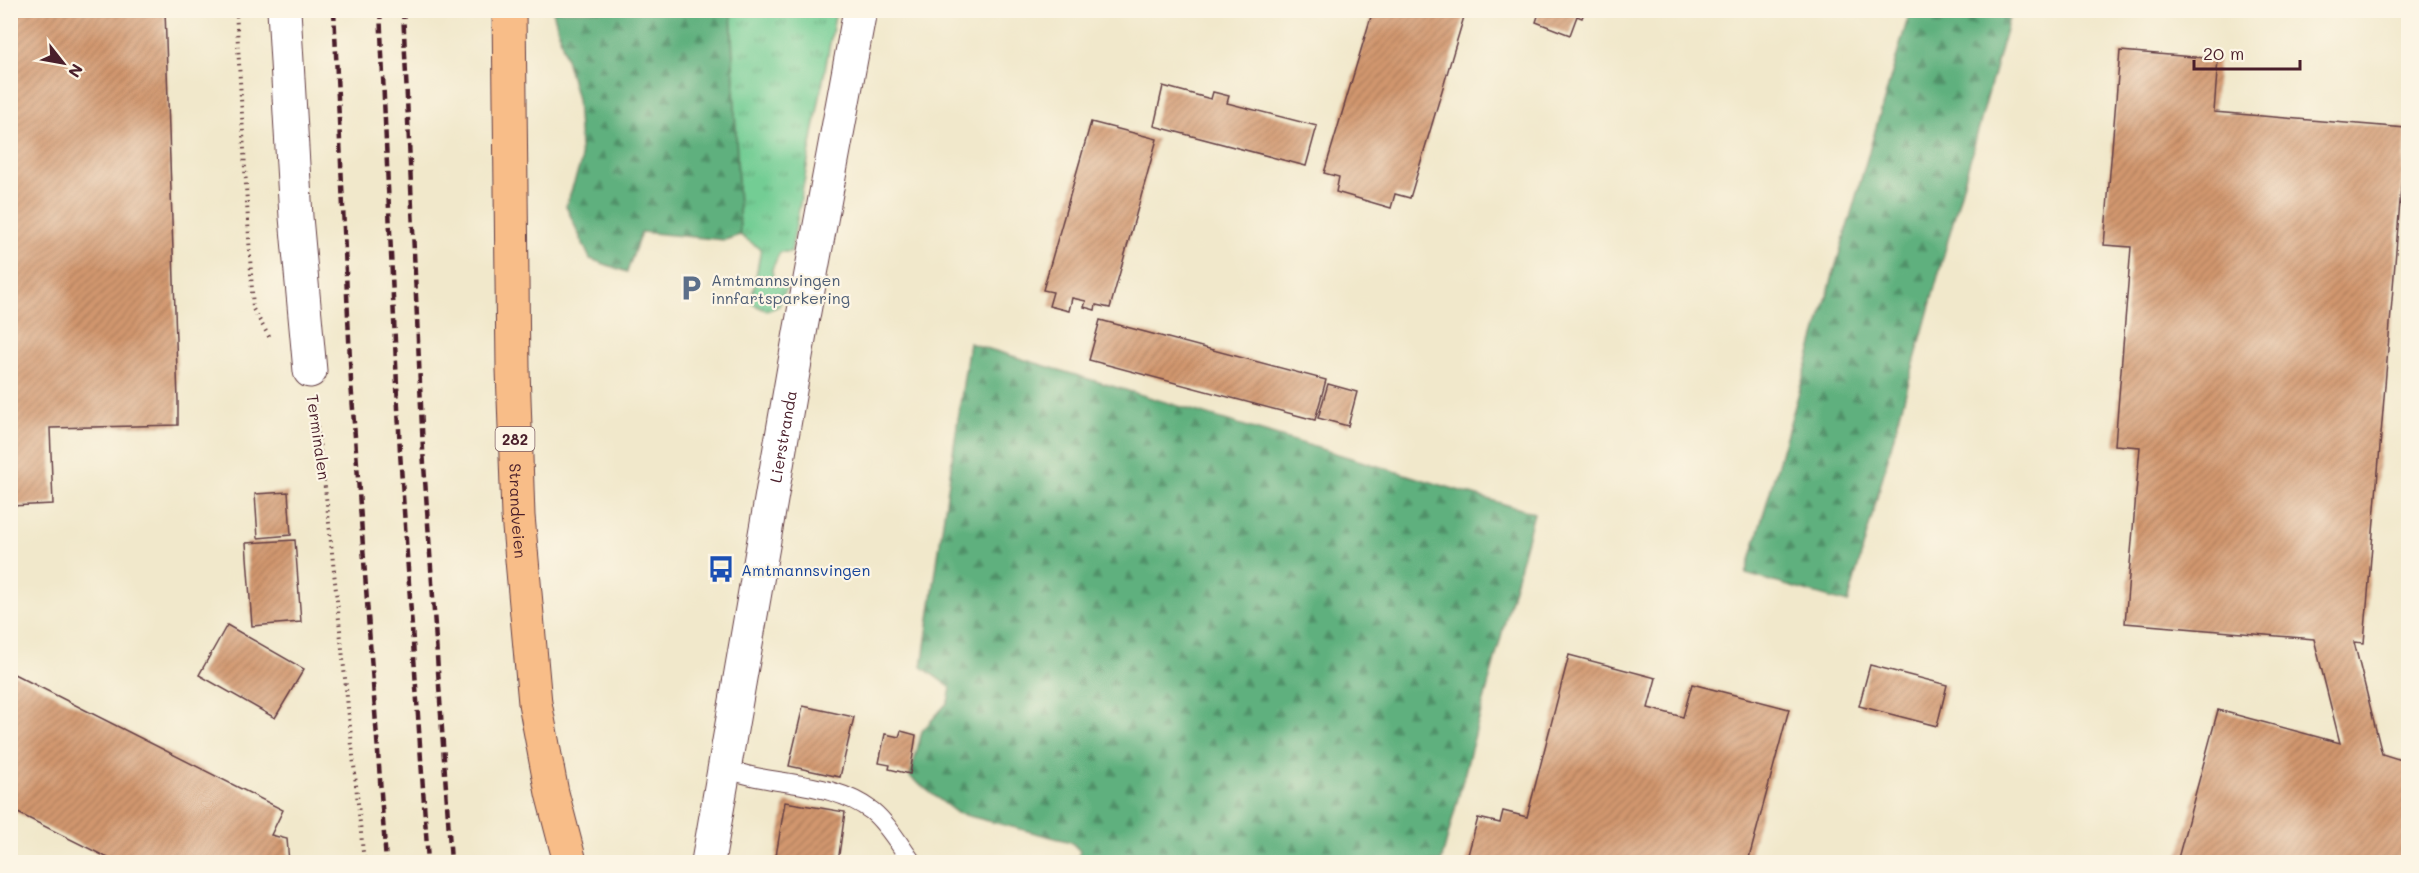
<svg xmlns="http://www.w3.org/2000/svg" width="2419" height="873" viewBox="0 0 2419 873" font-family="Mali,sans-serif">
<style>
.grass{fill:url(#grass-tufts);stroke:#5e7660;stroke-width:1.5}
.forest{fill:url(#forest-firs);stroke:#546854;stroke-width:1.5}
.building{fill:url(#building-hatch)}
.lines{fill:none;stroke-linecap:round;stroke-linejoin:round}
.service-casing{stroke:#633d43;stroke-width:20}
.minor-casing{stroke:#633d43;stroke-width:35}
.primary-casing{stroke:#633d43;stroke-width:35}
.path{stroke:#633d43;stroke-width:4;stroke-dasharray:1.5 4.5;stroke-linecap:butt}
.service{stroke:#fff;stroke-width:18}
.minor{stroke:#fff;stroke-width:33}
.primary{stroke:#f8bd88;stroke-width:33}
.rail{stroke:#4a1f2b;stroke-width:4.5;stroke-dasharray:9 4.5;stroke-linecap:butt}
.labels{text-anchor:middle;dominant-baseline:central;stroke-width:4.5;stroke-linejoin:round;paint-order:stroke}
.shield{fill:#fcf5e5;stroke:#7f5f63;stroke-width:1.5}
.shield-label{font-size:15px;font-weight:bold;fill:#4a1f2b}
.service-label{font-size:16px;fill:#4e5e75;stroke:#fcf5e5;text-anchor:start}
.street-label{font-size:16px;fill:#4a1f2b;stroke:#fcf5e5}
.transit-label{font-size:16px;fill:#164399;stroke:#fcf5e5;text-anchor:start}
</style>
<defs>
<pattern id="grass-tufts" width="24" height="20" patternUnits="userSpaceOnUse" patternTransform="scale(1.5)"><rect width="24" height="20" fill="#73cd94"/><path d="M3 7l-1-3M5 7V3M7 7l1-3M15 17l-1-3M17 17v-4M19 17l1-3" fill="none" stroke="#60a679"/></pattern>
<pattern id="forest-firs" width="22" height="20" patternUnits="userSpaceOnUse" patternTransform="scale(1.5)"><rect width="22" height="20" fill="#5eb07e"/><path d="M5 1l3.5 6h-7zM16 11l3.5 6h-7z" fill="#508f67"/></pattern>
<pattern id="building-hatch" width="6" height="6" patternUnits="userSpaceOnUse" patternTransform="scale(1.5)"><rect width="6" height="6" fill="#d2976e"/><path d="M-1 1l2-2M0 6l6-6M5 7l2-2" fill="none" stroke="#ac7b5b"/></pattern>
</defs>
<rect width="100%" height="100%" fill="#fcf5e5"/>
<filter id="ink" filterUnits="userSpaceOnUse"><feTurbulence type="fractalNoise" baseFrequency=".0167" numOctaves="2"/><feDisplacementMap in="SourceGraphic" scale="12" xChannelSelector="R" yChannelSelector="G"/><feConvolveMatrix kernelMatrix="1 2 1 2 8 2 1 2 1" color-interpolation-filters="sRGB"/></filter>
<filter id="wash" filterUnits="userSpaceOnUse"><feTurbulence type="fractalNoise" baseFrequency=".008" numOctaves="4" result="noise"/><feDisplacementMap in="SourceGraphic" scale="24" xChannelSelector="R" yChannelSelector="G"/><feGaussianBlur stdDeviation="1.35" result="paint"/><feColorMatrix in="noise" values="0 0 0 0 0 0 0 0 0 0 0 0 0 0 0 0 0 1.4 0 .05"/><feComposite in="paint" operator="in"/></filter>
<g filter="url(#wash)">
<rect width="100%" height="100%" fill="#f1e8cb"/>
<path class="grass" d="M731 11H836L791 252H780L772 269 774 285H788L779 306 767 311 751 303 761 249 740 235Z"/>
<path class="forest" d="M553 11H731L740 235 725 240 641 232 627 272 590 259 566 206 581 162 577 99Z
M1910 11H2011L1848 603 1746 574Z
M969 343 1534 513 1441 862H1077L1080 851 1071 842 957 813 910 777 922 731 948 702 951 688 922 667Z"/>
<g id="blocks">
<path class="building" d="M10 10H165L178 401V425L50 428 53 504 10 506Z
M1373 10H1466L1410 198 1395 194 1391 208 1336 192 1339 177 1324 173Z
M1540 10H1585L1582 18 1577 16 1570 35 1536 22Z
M2120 51 2218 59 2214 112 2406 128 2364 643 2354 642 2382 754 2408 762V862H2177L2218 710 2340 743 2314 639 2125 623 2140 447 2115 445 2131 247 2104 245Z
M1163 86 1211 99 1213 92 1229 96 1227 103 1317 126 1306 166 1154 126Z
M1091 122 1157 139 1110 308 1096 305 1095 310 1084 307 1086 301 1072 298 1069 311 1049 306 1053 292 1043 290Z
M1100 320 1326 380 1315 420 1089 360Z
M1328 384 1357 392 1348 426 1318 418Z
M288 492 291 535 258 538 255 494Z
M295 540 301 622 252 626 246 543Z
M227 625 304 669 275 718 199 675Z
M1569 655 1656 678 1648 708 1683 717 1692 684 1789 709 1748 862H1466L1478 818 1500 823 1503 811 1527 817Z
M1870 665 1947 685 1937 726 1859 706Z
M12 673 283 810 271 835 287 839 289 862H116L10 809Z
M803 706 854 717 840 777 789 766Z
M901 731 916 735 910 774 889 769 890 765 879 763 885 734 899 737Z
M785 802 845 812 838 862H775Z"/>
</g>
</g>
<g filter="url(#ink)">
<use href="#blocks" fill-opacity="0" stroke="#633d43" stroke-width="1.5"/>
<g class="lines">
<defs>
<path id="service" d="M725 768C773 787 829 779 872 811 888 824 900 846 912 862"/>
<g id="minor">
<path d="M284 10 296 217 310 371"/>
<path id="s1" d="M708 862 800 333 860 10"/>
</g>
<g id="primary">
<path id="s2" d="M509 10 513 369 518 516 535 703 552 793 570 862"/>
</g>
</defs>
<use href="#service" class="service-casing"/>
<use href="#minor" class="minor-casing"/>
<use href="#primary" class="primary-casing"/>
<path class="path" d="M236 10 253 309 271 340
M314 403 327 504 364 862"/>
<use href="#service" class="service"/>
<use href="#minor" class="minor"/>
<use href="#primary" class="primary"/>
<path class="rail" d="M334 10 351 382 386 862
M380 10 400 452 428 862
M403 10 423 450 451 862"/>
</g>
</g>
<defs>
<symbol id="parking-bare" viewBox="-9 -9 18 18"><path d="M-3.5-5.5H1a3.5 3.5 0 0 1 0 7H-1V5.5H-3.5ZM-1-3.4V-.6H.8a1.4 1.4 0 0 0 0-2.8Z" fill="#5c6f8a" stroke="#fcf5e5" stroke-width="2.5" paint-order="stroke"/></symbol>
<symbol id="bus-bare" viewBox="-9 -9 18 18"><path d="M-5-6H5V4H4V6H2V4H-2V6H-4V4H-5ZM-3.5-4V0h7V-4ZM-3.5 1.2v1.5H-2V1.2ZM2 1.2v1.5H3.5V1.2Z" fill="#1a4fb4" stroke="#fcf5e5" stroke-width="2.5" paint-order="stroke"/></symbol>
</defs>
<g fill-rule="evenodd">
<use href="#parking-bare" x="672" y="269" width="38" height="38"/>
<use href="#bus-bare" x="702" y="550" width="38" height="38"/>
</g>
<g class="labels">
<rect class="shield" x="495.5" y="427" width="39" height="24" rx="4.5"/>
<g class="shield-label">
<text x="515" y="439">282</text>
</g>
<g class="service-label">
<text x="711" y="279">Amtmannsvingen<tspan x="711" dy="18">innfartsparkering</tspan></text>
</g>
<g class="street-label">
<text stroke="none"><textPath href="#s1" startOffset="432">Lierstranda</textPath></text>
<text transform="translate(319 437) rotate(82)">Terminalen</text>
<text stroke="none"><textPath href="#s2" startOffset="501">Strandveien</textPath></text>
</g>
<g class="transit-label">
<text x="741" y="569">Amtmannsvingen</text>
</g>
</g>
<rect width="2419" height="873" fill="none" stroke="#fcf5e5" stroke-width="36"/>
<g transform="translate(63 63) rotate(121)" stroke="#fcf5e5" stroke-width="4.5" paint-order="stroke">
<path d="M0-4.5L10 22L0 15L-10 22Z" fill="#4a1f2b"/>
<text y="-9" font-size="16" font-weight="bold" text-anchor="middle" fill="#4a1f2b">N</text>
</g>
<path d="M2194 60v9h106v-9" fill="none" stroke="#4a1f2b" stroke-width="3"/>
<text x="2203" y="60" font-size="18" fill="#4a1f2b" stroke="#fcf5e5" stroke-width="4.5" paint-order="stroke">20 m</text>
</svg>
